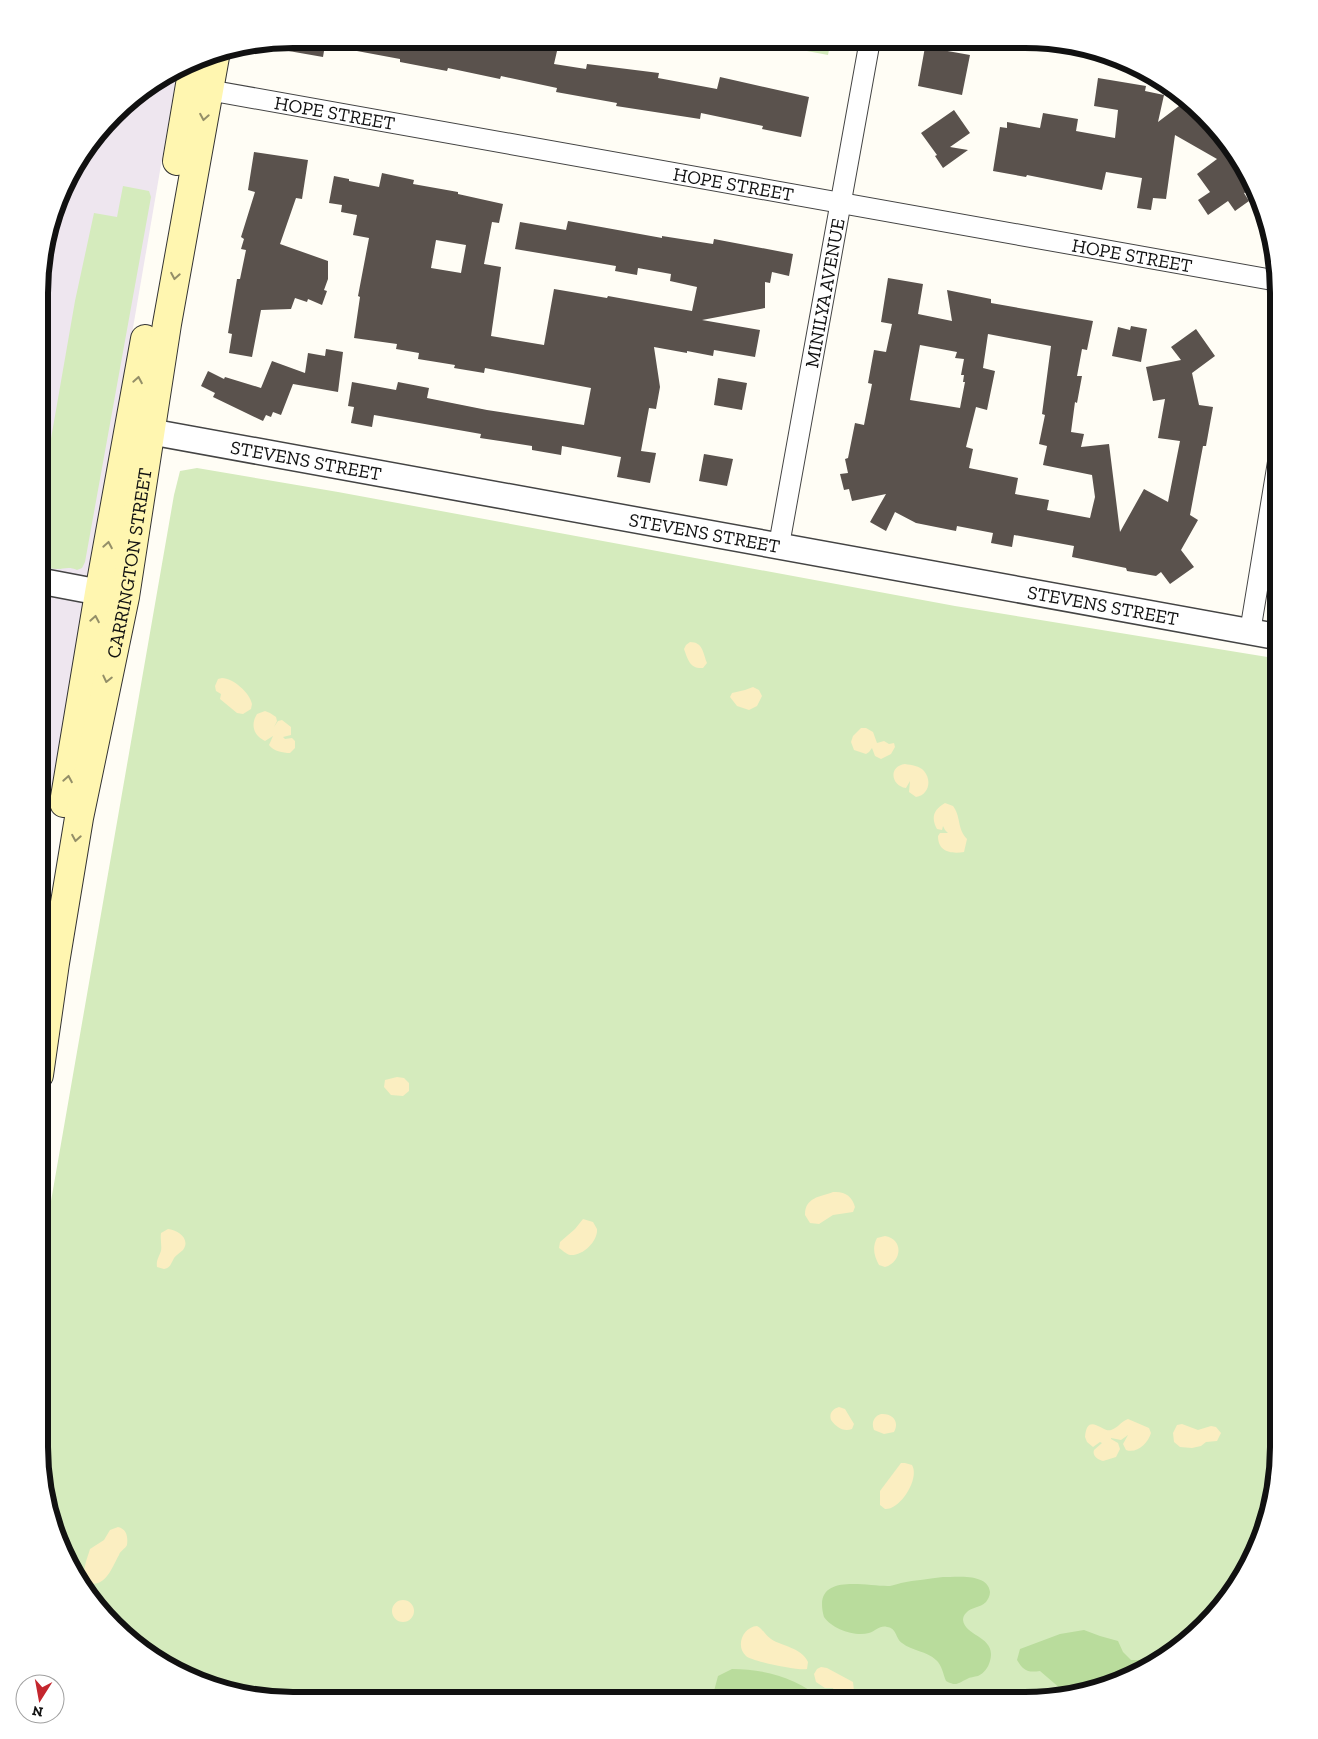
<svg xmlns="http://www.w3.org/2000/svg" width="1318" height="1739" viewBox="0 0 1318 1739" font-family="'Zilla Slab',serif">
<style>
.industrial{fill:#eee6ef}
.green{fill:#d5ebbd}
.forest{fill:#b9dc9c}
.sand{fill:#fbeec1}
.building{fill:#5a524d;fill-rule:evenodd}
.lines{fill:none;stroke-linecap:round;stroke-linejoin:round}
.minor-casing{stroke:#444;stroke-width:22}
.tertiary-casing{stroke:#444;stroke-width:28}
.secondary-casing{stroke:#333;stroke-width:30}
.minor{stroke:#fff;stroke-width:20}
.tertiary{stroke:#fff;stroke-width:25}
.secondary{stroke:#fff6b0;stroke-width:28}
.oneway{stroke:#948f68}
.labels{text-anchor:middle;dominant-baseline:central;stroke-width:5;stroke-linejoin:round;paint-order:stroke}
.street-label{font-size:19px;fill:#111;stroke:#fff}
.rim{fill:none;stroke:#111;stroke-width:6}
</style>
<rect width="100%" height="100%" fill="#fffdf5"/>
<path class="industrial" d="M177 72 113 444 40 863 41 259 73 166 125 101Z"/>
<path class="green" d="M760 40H831L828 55 759 42Z
M123 186 149 191 151 197 85 562 82 568 77 570C69 566 64 569 57 569 52 569 46 567 40 566L41 496 75 301 94 213 117 217Z
M197 468 338 492 955 606 1279 659V1464L1266 1529 1236 1588 1193 1637 1138 1674 1091 1692 1026 1700 259 1698 210 1687 151 1657 102 1614 65 1559 47 1512 39 1447V1270L174 495 180 471Z"/>
<path class="forest" d="M943 1577C957 1577 988 1573 990 1592 990 1596 988 1599 986 1602 980 1608 971 1607 966 1613 964 1615 963 1617 963 1620 965 1637 997 1636 990 1661 988 1668 984 1673 978 1676 974 1677 970 1677 967 1679 958 1683 957 1687 946 1681 943 1674 942 1665 936 1660 927 1651 912 1651 902 1643 895 1638 897 1628 887 1627 880 1625 876 1631 869 1633 855 1637 832 1629 824 1617 811 1571 866 1587 890 1586 894 1585 898 1584 901 1583 915 1580 930 1579 943 1577Z
M1084 1630 1100 1636 1118 1641 1123 1652 1131 1660H1152L1169 1649 1178 1647 1138 1674 1091 1692 1068 1695 1040 1671C1027 1673 1023 1670 1017 1660L1020 1649 1060 1634Z
M732 1669C764 1669 798 1678 822 1700L720 1699 714 1691 718 1676Z"/>
<path class="sand" d="M690 642C703 642 703 653 707 663L703 668C690 669 688 660 684 649L686 645Z
M222 678C233 678 250 693 252 704L251 709 243 714 237 713 220 699 221 694 216 691 215 686 218 679Z
M753 687 759 690 762 696 757 706 749 710 737 706 730 697 732 693 745 690Z
M265 711 270 713 276 717 277 721 274 727 278 721 282 720 291 727V735L283 737 285 739 292 738 295 741V748L290 753C283 753 273 751 269 745L273 736 265 741C254 736 250 725 257 714Z
M861 728H866L873 732 877 743 884 741 889 744 894 743 895 747 891 754 881 759 875 756 872 748 869 752 866 754 854 750 851 742 853 736Z
M905 764C911 765 920 766 924 771 932 780 929 795 916 797L909 792 910 781 906 788C891 786 888 766 905 764Z
M945 803 953 806C961 816 957 829 967 839L964 852C951 854 938 852 938 836L940 833H948L945 830 943 826 942 830 937 829C931 818 933 810 945 803Z
M397 1077 404 1078 409 1083V1091L403 1096 391 1095 384 1087 385 1080Z
M833 1192C845 1191 852 1196 855 1207L853 1212 833 1215 819 1224 810 1223 805 1215C805 1197 820 1197 833 1192Z
M583 1219 593 1222 597 1229C598 1241 583 1256 570 1255 566 1254 562 1250 559 1248L560 1242 575 1229Z
M168 1229C178 1230 191 1239 183 1250 180 1253 176 1255 174 1258 171 1264 170 1268 164 1269L157 1267C156 1260 159 1257 161 1251 162 1245 160 1239 161 1233Z
M885 1236C904 1239 902 1262 885 1267L879 1265C874 1256 872 1247 877 1238Z
M839 1407 845 1409 854 1424 852 1429C843 1432 836 1427 831 1420 829 1414 832 1409 839 1407Z
M881 1414C892 1413 900 1421 894 1432L884 1434 874 1430C871 1423 874 1416 881 1414Z
M1128 1419 1149 1428 1151 1433C1148 1443 1137 1454 1126 1450L1123 1444 1128 1435 1121 1440 1111 1438V1439L1118 1443 1120 1449 1116 1457 1103 1461C1098 1460 1092 1456 1094 1450L1102 1443 1100 1442 1093 1447 1087 1442 1085 1437C1087 1411 1103 1433 1111 1430 1118 1428 1120 1422 1128 1419Z
M1182 1424 1198 1430 1211 1426 1216 1427 1221 1433 1217 1441 1206 1442 1201 1446 1192 1448 1180 1447 1174 1442 1173 1433 1177 1425Z
M901 1463H905L912 1465C920 1479 900 1510 885 1509L880 1505V1491Z
M118 1527C127 1529 128 1537 127 1545 125 1549 120 1551 119 1555 112 1567 106 1588 88 1583 80 1573 87 1560 90 1549L104 1540 110 1530Z
M392 1611a11 11 0 1 1 22 0a11 11 0 1 1-22 0Z
M757 1626C763 1629 765 1635 771 1639 783 1647 801 1647 808 1662L807 1669C799 1671 751 1661 746 1656 735 1646 743 1627 757 1626Z
M821 1667 827 1668 853 1682 854 1691 849 1700H835L831 1695 834 1691 833 1688H825L816 1682 814 1674 817 1669Z"/>
<path class="building" d="M292 39H326L323 57 260 46 261 44Z
M331 39H500L557 51 554 64 586 69 587 64 659 73 658 78 717 89 720 77 809 97 801 137 762 129 763 126 701 113 700 119 616 106 617 103 556 92 557 88 501 76 500 79 448 68 447 71 400 62V59L330 46Z
M925 47 970 55 962 95 918 86Z
M1098 78 1146 86 1145 91 1164 95 1158 122 1187 100 1217 125 1252 178 1247 185 1251 191 1244 193 1249 201 1235 211 1228 201 1208 215 1198 200 1210 192 1197 174 1217 159 1175 135 1166 199 1153 198 1151 210 1137 208 1142 178 1106 172 1102 190 1027 175 1026 177 993 171 1000 127 1007 128V122L1040 128 1043 113 1078 119 1076 131 1115 138 1118 110 1094 106Z
M954 110 970 133 950 147 968 150 943 168 935 156 937 155 921 133Z
M254 152 308 160 302 199 296 198 280 244 328 261V279L324 290 327 291 322 305 308 299 307 302 295 298 291 309 261 310 252 357 229 353 232 334 228 333 237 279H240L246 250 241 249 244 239 241 237 255 192 248 190Z
M382 173 414 180 413 184 458 192V194L503 204 499 223 492 222 484 264 501 267 491 336 544 345 554 289 607 298 608 296 692 311 697 287 670 281 671 274 638 268 637 275 615 271 616 266 515 249 520 222 566 230 568 221 662 238V236L713 244 714 239 793 254 789 276 772 272 770 283 765 282V308L702 320 760 330 755 357 714 350 713 356 687 351V353L654 347 660 387 656 409 649 408 641 451 656 453 650 483 617 477 621 457 562 446 561 455 532 450V446L480 438 481 434 374 415 372 427 351 423 354 407 348 406 352 382 396 390 398 382 429 388 427 398 487 410 584 425 591 388 485 368 484 373 454 368 455 365 418 359 419 353 396 349 397 344 354 338 360 297 358 296 369 238 353 235 357 215 341 212 342 205 329 203 334 176 349 179V181L379 187ZM436 240 466 245 461 273 431 268Z
M888 278 923 284 918 314 952 321 947 290 991 299V303L1093 321 1087 350 1082 349 1077 376H1082L1077 403 1075 402 1071 432 1084 434 1081 447 1109 444 1120 532 1144 489 1168 502 1180 441 1158 438 1165 399 1153 401 1146 367 1181 360 1171 347 1196 329 1215 356 1192 373 1199 405 1213 407 1206 446H1203L1190 515 1198 520 1181 550 1194 567 1170 584 1161 572 1156 576 1127 571 1126 568 1072 557 1074 546 1014 535 1012 547 991 543 993 533 957 526 956 531 916 523 895 512 886 531 870 522 886 494 852 501 849 489 844 490 840 474 848 473 845 459 848 458 855 423 864 425 872 384 868 383 874 350 886 352 892 324 881 322ZM988 334 1051 346 1042 414 1045 415 1039 444 1047 446 1043 465 1092 475 1095 497 1090 518 1047 510 1049 500 1015 494 1018 478 969 468 973 449 966 447 976 407 987 410 995 371 983 368ZM920 345 957 352 955 358 964 359 961 375H964L963 382H965L960 408 910 400Z
M1131 326 1147 329 1141 362 1112 356 1118 327 1130 330Z
M326 349 343 352 338 392 293 384 281 415 273 412 271 417 266 415 263 421 213 397 215 393 201 386 208 371 224 379 225 377 261 388 272 361 305 373 308 353 325 356Z
M718 378 747 383 742 410 714 405Z
M704 454 733 459 727 486 699 481Z"/>
<g class="lines">
<defs>
<g id="minor">
<path id="s1" d="M197 88 1278 281"/>
<path id="s2" d="M779 545 870 40"/>
<path d="M1250 632 1279 456"/>
</g>
<g id="tertiary">
<path id="s3" d="M130 428 1279 637"/>
<path d="M40 581 119 596"/>
</g>
<g id="secondary">
<path d="M177 161 194 61"/>
<path d="M64 803 99 593 145 339"/>
<path id="s4" d="M39 1075 55 963 79 818 125 597 167 324 216 51"/>
</g>
</defs>
<use href="#minor" class="minor-casing"/>
<use href="#tertiary" class="tertiary-casing"/>
<use href="#secondary" class="secondary-casing"/>
<use href="#minor" class="minor"/>
<use href="#tertiary" class="tertiary"/>
<use href="#secondary" class="secondary"/>
</g>
<defs><path id="oneway-chevron" d="M-2-3.5L2.5 0L-2 3.5" fill="none" stroke-width="1.6" stroke-linecap="round" stroke-linejoin="round" transform="scale(1.25)"/></defs>
<g class="oneway">
<use href="#oneway-chevron" transform="translate(204 117) rotate(100)"/>
<use href="#oneway-chevron" transform="translate(175 276) rotate(100)"/>
<use href="#oneway-chevron" transform="translate(138 380) rotate(-80)"/>
<use href="#oneway-chevron" transform="translate(108 545) rotate(-80)"/>
<use href="#oneway-chevron" transform="translate(95 619) rotate(-80)"/>
<use href="#oneway-chevron" transform="translate(107 679) rotate(103)"/>
<use href="#oneway-chevron" transform="translate(68 779) rotate(-80)"/>
<use href="#oneway-chevron" transform="translate(76 838) rotate(100)"/>
</g>
<g class="labels">
<g class="street-label">
<text stroke="none"><textPath href="#s1" startOffset="140">HOPE STREET</textPath></text>
<text stroke="none"><textPath href="#s1" startOffset="545">HOPE STREET</textPath></text>
<text stroke="none"><textPath href="#s1" startOffset="950">HOPE STREET</textPath></text>
<text stroke="none"><textPath href="#s2" startOffset="256">MINILYA AVENUE</textPath></text>
<text stroke="none"><textPath href="#s3" startOffset="179">STEVENS STREET</textPath></text>
<text stroke="none"><textPath href="#s3" startOffset="584">STEVENS STREET</textPath></text>
<text stroke="none"><textPath href="#s4" startOffset="520">CARRINGTON STREET</textPath></text>
<text stroke="none"><textPath href="#s3" startOffset="989">STEVENS STREET</textPath></text>
</g>
</g>
<path d="M0 0H1318V1739H0ZM293 48H1025A245 245 0 0 1 1270 293V1447A245 245 0 0 1 1025 1692H293A245 245 0 0 1 48 1447V293A245 245 0 0 1 293 48Z" fill="#fff" fill-rule="evenodd"/>
<path class="rim" d="M293 48H1025A245 245 0 0 1 1270 293V1447A245 245 0 0 1 1025 1692H293A245 245 0 0 1 48 1447V293A245 245 0 0 1 293 48Z"/>
<g transform="translate(40 1699) rotate(191)"><circle r="24" fill="#ffffff" stroke="#a0a0a0"/>
<path d="M0-4L9 19L0 12L-9 19Z" fill="#c4262e"/>
<text y="-8" font-size="14" font-weight="bold" text-anchor="middle" fill="#111111">N</text>
</g>
</svg>
